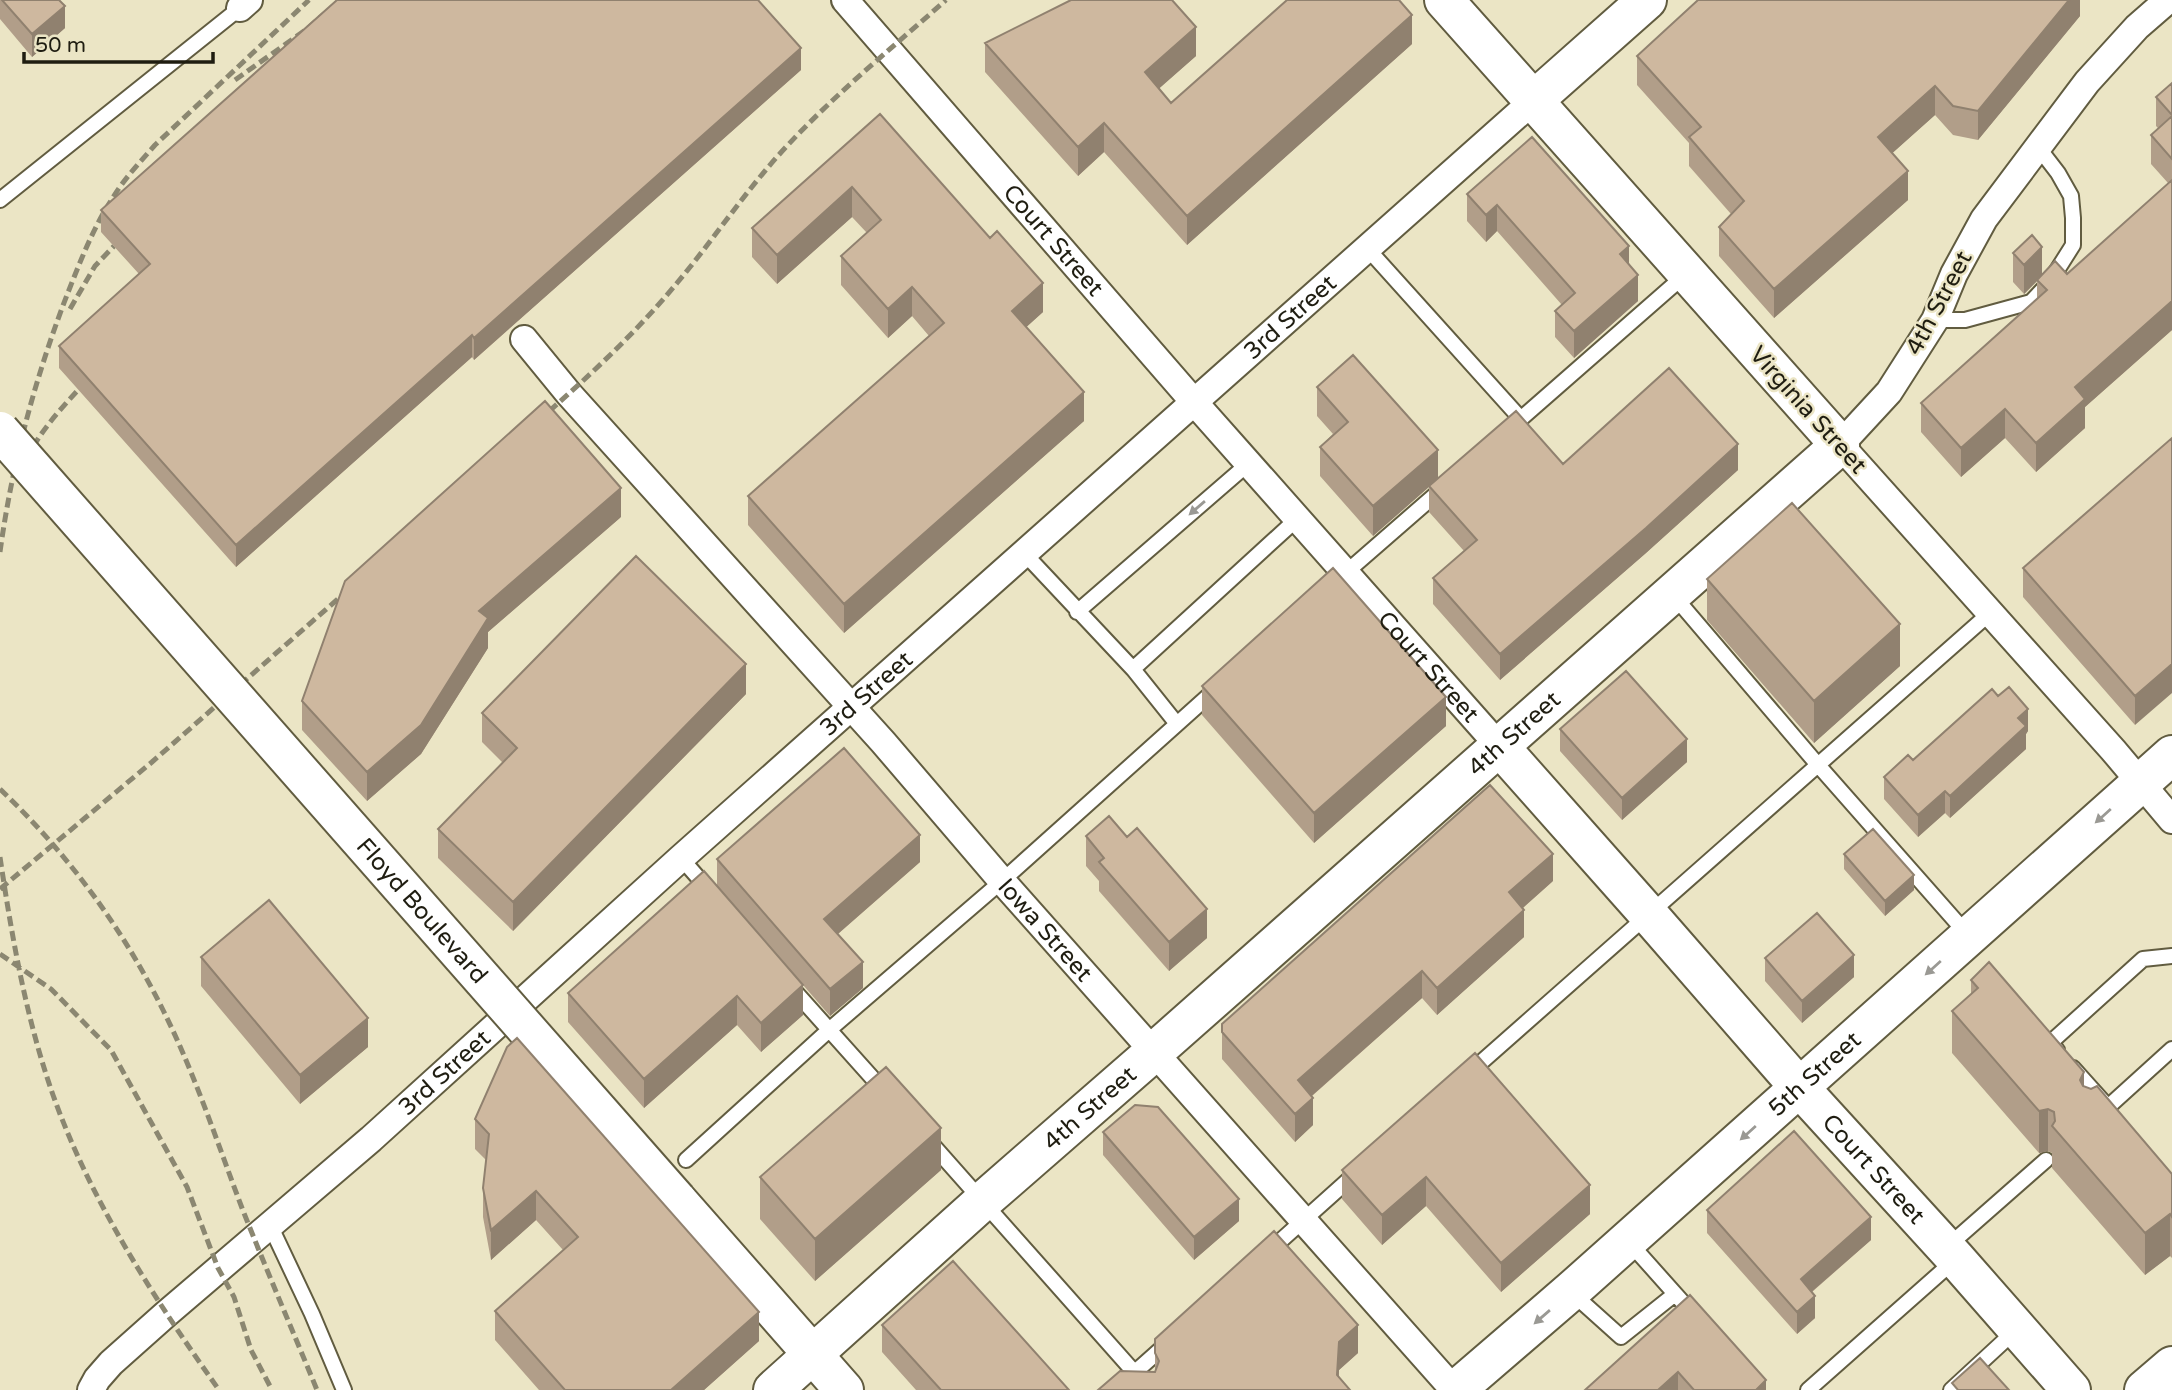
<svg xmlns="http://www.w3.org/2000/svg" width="2172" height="1390" viewBox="0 0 2172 1390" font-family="'Varela Round',sans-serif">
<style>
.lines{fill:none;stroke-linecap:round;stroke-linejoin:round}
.lane-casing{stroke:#615c40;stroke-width:18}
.street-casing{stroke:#615c40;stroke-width:30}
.secondary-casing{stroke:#615c40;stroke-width:42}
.lane{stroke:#fff;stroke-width:14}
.street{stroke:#fff;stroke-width:26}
.secondary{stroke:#fff;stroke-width:38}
.rail{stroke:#8b8771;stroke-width:5;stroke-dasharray:10 5;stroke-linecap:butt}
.secondary-bridge-casing{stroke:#615c40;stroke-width:42;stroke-linecap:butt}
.secondary-bridge{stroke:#fff;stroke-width:38}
.wall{fill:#b19e89}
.shaded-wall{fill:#90816f}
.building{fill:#ceb89f;stroke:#90816f;stroke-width:2}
.oneway{fill:#9a9994}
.labels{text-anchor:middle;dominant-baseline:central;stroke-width:5;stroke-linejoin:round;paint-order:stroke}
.street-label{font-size:24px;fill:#1f1d11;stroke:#ebe5c5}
</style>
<rect width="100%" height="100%" fill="#ebe5c5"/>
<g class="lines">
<defs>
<path id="lane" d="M0 200 240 8 236 4
M1367 248 1521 419
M1935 320H1965L2031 302 2049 283 2073 245V218L2071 196 2058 173 2038 147
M1508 430 1685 275
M1024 553 1133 669
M1342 576 1443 488
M1673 595 1818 765 1967 934
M1077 612 1249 463
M1177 724 1133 669 1298 518
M681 858 709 890
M790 986 884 1091
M2057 1050 2050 1043 2143 959 2172 956
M2073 1068 2108 1107 2172 1049
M1469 1073 1990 613
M930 1142 1150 1390
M686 1160 829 1030 1002 881 1215 690
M270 1225 312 1314 344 1390
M1628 1241 1694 1315
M1947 1247 2046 1160
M1268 1252 1354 1175
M1572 1293 1621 1337 1675 1294
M1115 1390 1170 1341
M1808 1390 1956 1259
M1951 1390 2016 1330"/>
<g id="street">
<path id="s1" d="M845 0 1194 402 1499 746"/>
<path d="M2168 0 2137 27 2087 82 1984 219 1954 274 1935 320 1889 392 1840 445 2113 750 2172 820"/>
<path d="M240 8 249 0"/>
<path id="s2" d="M524 339 569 394 883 742 1002 881 1454 1390"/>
<path id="s3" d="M91 1390 97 1379 111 1363 166 1314 371 1139 681 858 1533 101"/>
</g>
<g id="secondary">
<path d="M1533 101 1647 0"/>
<path id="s4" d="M1499 746 1649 915 1799 1087 1956 1259 2071 1390"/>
<path d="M677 1200 844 1390"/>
<path id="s5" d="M773 1390 983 1201 1154 1052 1840 445 1444 0"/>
<path id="s6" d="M1456 1390 1571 1291 2172 755"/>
<path d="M2144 1390 2172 1366"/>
</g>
</defs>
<use href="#lane" class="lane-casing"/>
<use href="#street" class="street-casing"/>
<use href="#secondary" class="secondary-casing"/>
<use href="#lane" class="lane"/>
<use href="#street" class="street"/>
<use href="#secondary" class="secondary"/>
<path class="rail" d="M235 80 307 29 340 0
M70 309 95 266 114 246
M538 421C587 378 635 334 677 283 714 239 746 190 786 147 835 94 892 48 946 0
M21 474C31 442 55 415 78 390
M0 552C12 464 35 378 67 295 80 262 93 228 112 199 124 179 140 162 155 145L309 0
M0 789C67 853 122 927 163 1010 195 1074 217 1142 242 1208 266 1269 292 1329 317 1390
M0 857C12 938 26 1018 53 1095 91 1202 154 1298 219 1390
M0 889 152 762 355 584
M0 954 51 989 111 1050 187 1187 218 1268 234 1297 251 1350 272 1390"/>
<defs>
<g id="secondary-bridge">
<path id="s7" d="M0 431 677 1200"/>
</g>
</defs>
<use href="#secondary-bridge" class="secondary-bridge-casing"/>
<use href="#secondary-bridge" class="secondary-bridge"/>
</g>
<path class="wall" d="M0 0H59L65 28 32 57 0 19Z
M2080 0V16L1978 140 1953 135 1935 115 1892 153 1908 200 1774 318 1719 256V227L1731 214 1689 166V143L1637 85V56Z
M985 43 1196 56 1159 88 1171 103 1412 44 1187 245 1104 152 1078 176 985 72Z
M801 70 474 360 472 357 236 567 59 368V346L139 274 101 232V210Z
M2172 83V330L2085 407V428L2036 472 2005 438 1961 477 1921 432V403L2037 299V281L2024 294 2013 282V253L2042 275 2067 274 2168 183 2151 164V135L2158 128 2156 126V97Z
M880 114 1043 312 1026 327 1084 421 844 633 748 525V496L929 336 912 316 888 338 841 285V256L867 233 852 217 777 284 752 257V228Z
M1532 137 1629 263 1638 301 1574 358 1555 337V311L1562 305 1497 231 1486 242 1467 221V194Z
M1317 387 1438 479 1373 536 1320 476V447L1333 434 1317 416Z
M2172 438 2135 725 2023 597V568Z
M1563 464 1738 470 1646 553 1500 680 1433 604V578L1464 551 1429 512V486Z
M621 517 488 632V648L421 754 367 801 302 730V701Z
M1707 579 1900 666 1814 743 1707 620Z
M1202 686 1446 726 1314 843 1202 715Z
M746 694 513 931 438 858V829L503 763 482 742V713Z
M1560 729 1687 762 1622 820 1560 751Z
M2028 731 2026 734V749L1950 818 1945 813 1918 837 1884 799V777L1913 760Z
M1086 836 1207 938 1169 971 1099 891V881L1086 866Z
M1844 854 1914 890 1885 916 1844 869Z
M717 859 920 862 838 934 863 988 830 1016 717 886Z
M704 871 803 1015 761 1052 737 1025 644 1108 568 1022V993Z
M1553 881 1523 908 1524 937 1437 1015 1422 998 1312 1096 1313 1125 1295 1142 1222 1059V1024Z
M201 957 368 1047 300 1104 201 986Z
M1765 958 1854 977 1802 1023 1765 981Z
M1971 980 2084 1086 2172 1174V1258L2170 1256 2145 1275 2052 1168V1153L2048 1151 2039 1153 1952 1053V1011L1971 995Z
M1475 1053 1590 1214 1501 1292 1426 1206 1382 1245 1342 1199V1170Z
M475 1119 759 1341 704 1390H539L495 1340V1311L563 1250 536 1220 491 1260 483 1217V1188L486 1160 475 1149Z
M1103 1132 1239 1221 1194 1260 1103 1155Z
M941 1170 815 1281 760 1219V1177Z
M1707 1210 1871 1240 1812 1292 1815 1318 1797 1334 1707 1233Z
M1690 1295 1766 1390H1585Z
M882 1325 1069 1390H916L882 1352Z
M1155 1339 1358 1353 1339 1370V1377L1155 1372Z"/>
<path class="shaded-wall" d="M2069 0H2080V16L1978 140V111Z
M65 6V28L32 57V34Z
M1412 15V44L1187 245V216Z
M1196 27V56L1145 101V72Z
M801 48V70L474 360V338Z
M1935 86V115L1878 166V137Z
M1104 123V152L1078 176V147Z
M1908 171V200L1774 318V289Z
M852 187V217L777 284V255Z
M1497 205V231L1486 242V215Z
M1629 246V273L1620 254Z
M2042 247V276L2024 294V265Z
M1638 275V301L1574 358V331Z
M1043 283V312L1012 340V311Z
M912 287V316L888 338V309Z
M2172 301V330L2085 407V428L2036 472V443L2075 387Z
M472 335V357L236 567V545Z
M1084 392V421L844 633V604Z
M2005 409V438L1961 477V448Z
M1738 444V470L1646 553 1500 680V654Z
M1438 450V479L1373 536V506Z
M621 488V517L488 632V648L421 754 367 801V772L479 611Z
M1900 624V666L1814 743V701Z
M746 664V694L513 931V902Z
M2172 664V693L2135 725V696Z
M1446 697V726L1314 843V813Z
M2028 709V731L2026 734V749L1950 818V796L2018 718Z
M1687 739V762L1622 820V798Z
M1945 791V813L1918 837V815Z
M920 835V862L824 946V919Z
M1553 854V881L1509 920V892Z
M1914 875V890L1885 916V901Z
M1207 909V938L1169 971V942Z
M1524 910V937L1437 1015V988Z
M1854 955V977L1802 1023V1001Z
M863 962V988L830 1016V989Z
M1422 971V998L1298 1108V1080Z
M803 985V1015L761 1052V1023Z
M737 996V1025L644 1108V1079Z
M368 1018V1047L300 1104V1075Z
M2084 1072V1114L2080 1080Z
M1313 1098V1125L1295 1142V1114Z
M2048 1109V1151L2039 1153V1111Z
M941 1128V1170L815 1281V1239Z
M1426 1177V1206L1382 1245V1215Z
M1590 1185V1214L1501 1292V1263Z
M536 1191V1220L491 1260V1230Z
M1239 1199V1221L1194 1260V1237Z
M2170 1214V1256L2145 1275V1233Z
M1871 1217V1240L1801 1301V1279Z
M1815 1296V1318L1797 1334V1312Z
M759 1312V1341L704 1390H671Z
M1358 1325V1353L1339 1370 1338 1390 1337 1375 1339 1342Z
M1678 1372V1390H1658Z
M1766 1380V1390H1756Z"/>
<path class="building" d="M2 0H59L65 6 32 34Z
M337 0H758L801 48 474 338 472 335 236 545 59 346 150 264 101 210Z
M1071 0H1172L1196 27 1145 72 1171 103 1287 0H1399L1412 15 1187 216 1104 123 1078 147 985 43Z
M1698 0H2069L1978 111 1953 106 1935 86 1878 137 1908 171 1774 289 1719 227 1744 201 1689 137 1701 127 1637 56Z
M2172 83V115L2156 97Z
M880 114 990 238 997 231 1043 283 1012 311 1084 392 844 604 748 496 944 323 912 287 888 309 841 256 881 220 852 187 777 255 752 228Z
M2172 116V159L2151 135Z
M1532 137 1629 246 1620 254 1638 275 1574 331 1555 311 1575 293 1497 205 1486 215 1467 194Z
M2172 180V301L2075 387 2085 399 2036 443 2005 409 1961 448 1921 403 2047 290 2037 280 2055 261 2067 274Z
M2032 235 2042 247 2024 265 2013 253Z
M1353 355 1438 450 1373 506 1320 447 1348 422 1317 387Z
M1669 368 1738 444 1646 528 1500 654 1433 578 1477 540 1429 486 1516 411 1563 464Z
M545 401 621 488 479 611 488 618 421 725 367 772 302 701 345 581Z
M2172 438V664L2135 696 2023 568Z
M1792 503 1900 624 1814 701 1707 579Z
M636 556 746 664 513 902 438 829 517 748 482 713Z
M1333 568 1446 697 1314 813 1202 686Z
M1626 671 1687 739 1622 798 1560 729Z
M2009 687 2028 709 2018 718 2026 726 1950 796 1945 791 1918 815 1884 777 1908 755 1913 760 1992 689 1998 696Z
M844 748 920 835 824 919 863 962 830 989 717 859Z
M1490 785 1553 854 1509 892 1524 910 1437 988 1422 971 1298 1080 1313 1098 1295 1114 1222 1032V1024Z
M1109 816 1127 837 1137 828 1207 909 1169 942 1099 862 1104 858 1086 836Z
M1873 829 1914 875 1885 901 1844 854Z
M704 871 803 985 761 1023 737 996 644 1079 568 993Z
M269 900 368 1018 300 1075 201 957Z
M1817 913 1854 955 1802 1001 1765 958Z
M1989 962 2084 1072 2080 1080 2083 1086 2091 1089 2097 1086 2172 1174V1217L2170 1214 2145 1233 2052 1126 2055 1121 2054 1112 2048 1109 2039 1111 1952 1011 1978 988 1971 980Z
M517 1038 759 1312 671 1390H565L495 1311 578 1237 536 1191 491 1230 483 1188 489 1134 475 1119 507 1047Z
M1475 1053 1590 1185 1501 1263 1426 1177 1382 1215 1342 1170Z
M886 1067 941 1128 815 1239 760 1177Z
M1135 1105 1158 1107 1239 1199 1194 1237 1103 1132Z
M1794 1131 1871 1217 1801 1279 1815 1296 1797 1312 1707 1210Z
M1274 1231 1358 1325 1339 1342 1337 1375 1350 1390H1098L1120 1371 1155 1372 1159 1361 1155 1353V1339Z
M953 1261 1069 1390H941L882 1325Z
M1690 1295 1766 1380 1756 1390H1694L1678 1372 1658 1390H1585Z
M1980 1358 2009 1390H1958L1952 1383Z"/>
<defs><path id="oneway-solid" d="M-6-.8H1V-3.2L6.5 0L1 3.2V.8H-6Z" transform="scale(1.75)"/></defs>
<g class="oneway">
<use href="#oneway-solid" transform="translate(1197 508) rotate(139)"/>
<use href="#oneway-solid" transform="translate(2103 816) rotate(138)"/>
<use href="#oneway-solid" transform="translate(1933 968) rotate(138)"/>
<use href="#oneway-solid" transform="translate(1748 1133) rotate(138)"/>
<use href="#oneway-solid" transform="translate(1542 1317) rotate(139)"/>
</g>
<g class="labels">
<g class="street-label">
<text stroke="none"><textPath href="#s1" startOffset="318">Court Street</textPath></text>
<text transform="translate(1939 303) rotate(-62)">4th Street</text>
<text stroke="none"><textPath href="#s3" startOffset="1610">3rd Street</textPath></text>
<text transform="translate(1808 410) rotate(48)">Virginia Street</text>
<text stroke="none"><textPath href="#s1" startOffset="886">Court Street</textPath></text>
<text stroke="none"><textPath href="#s3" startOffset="1043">3rd Street</textPath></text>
<text stroke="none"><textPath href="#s5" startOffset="990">4th Street</textPath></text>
<text stroke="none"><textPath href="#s7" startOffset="639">Floyd Boulevard</textPath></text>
<text stroke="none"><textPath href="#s2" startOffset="788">Iowa Street</textPath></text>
<text stroke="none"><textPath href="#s3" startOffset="476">3rd Street</textPath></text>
<text stroke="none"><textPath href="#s6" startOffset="478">5th Street</textPath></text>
<text stroke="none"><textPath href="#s5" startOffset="424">4th Street</textPath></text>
<text stroke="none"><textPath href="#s4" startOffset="565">Court Street</textPath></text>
</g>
</g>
<path d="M24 52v10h189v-10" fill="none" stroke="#1f1d11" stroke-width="3.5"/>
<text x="35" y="52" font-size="21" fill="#1f1d11" stroke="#ebe5c5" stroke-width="5" paint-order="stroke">50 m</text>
</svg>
